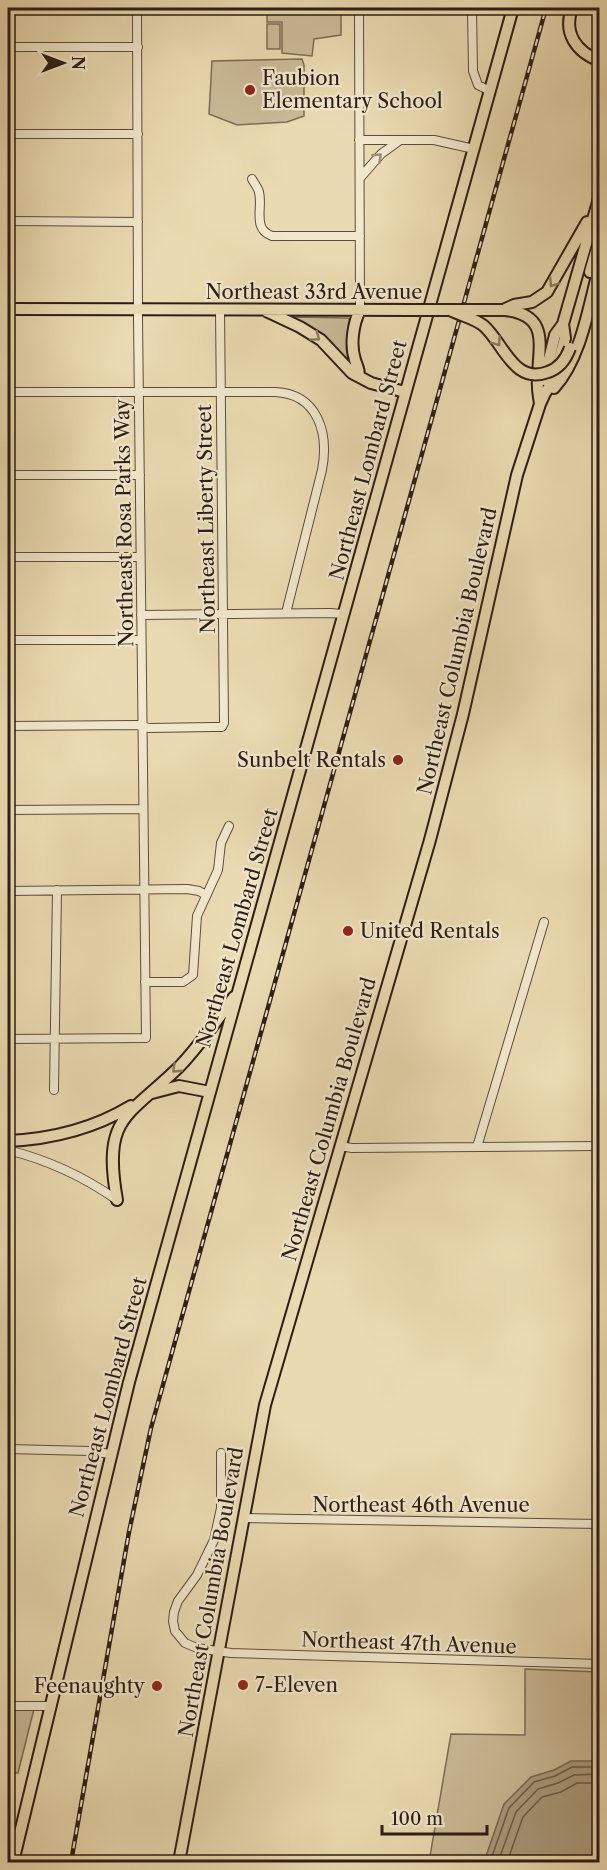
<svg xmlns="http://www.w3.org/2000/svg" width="607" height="1870" viewBox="0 0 607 1870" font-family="'Libre Caslon Text',serif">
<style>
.green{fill:#caba97;stroke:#7c6c56;stroke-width:1.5}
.water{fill:#aa9a7c;stroke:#786853;stroke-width:1.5}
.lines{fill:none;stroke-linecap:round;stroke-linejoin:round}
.shore{stroke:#6c5c49;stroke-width:1.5}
.minor-casing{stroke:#5c4c3d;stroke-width:10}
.major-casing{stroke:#2d1d16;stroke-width:14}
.minor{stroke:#f1e7cc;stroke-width:8}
.major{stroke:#eadab1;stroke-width:10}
.rail-casing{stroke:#2d1d16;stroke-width:4.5}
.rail{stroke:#f1e7cc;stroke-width:2;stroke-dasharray:7;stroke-linecap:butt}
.major-bridge-casing{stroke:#2d1d16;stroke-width:14;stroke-linecap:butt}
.major-bridge{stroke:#eadab1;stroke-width:10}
.oneway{stroke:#998c7a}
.oneway2{stroke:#8c7c64}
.poi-dot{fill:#8f2418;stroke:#f1e7cc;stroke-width:2}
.labels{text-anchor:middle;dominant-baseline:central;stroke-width:4.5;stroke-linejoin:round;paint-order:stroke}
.poi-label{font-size:20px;fill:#2d1d16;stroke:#f1e7cc;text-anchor:start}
.street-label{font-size:20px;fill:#2d1d16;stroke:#f1e7cc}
</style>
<rect width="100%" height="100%" fill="#eadab1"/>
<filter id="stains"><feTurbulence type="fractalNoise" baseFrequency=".00333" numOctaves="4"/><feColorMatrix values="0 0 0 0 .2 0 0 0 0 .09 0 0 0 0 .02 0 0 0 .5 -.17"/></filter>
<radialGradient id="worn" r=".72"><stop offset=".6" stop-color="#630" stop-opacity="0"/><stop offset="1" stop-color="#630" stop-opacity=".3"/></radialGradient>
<path class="green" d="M275 8H341V35L314 39 312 56 282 53V22H267V15Z
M267 24H280V49H267Z
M302 59 304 65V116L287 122 237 125 209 114 212 61Z
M296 317 348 318 350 320 354 368 294 319Z
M525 1669 599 1672V1862H429L451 1734 525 1735Z
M8 1709H34L18 1773 8 1772Z"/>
<path class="water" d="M571 1761H599V1862H484L504 1804 531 1777 554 1770Z"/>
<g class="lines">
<path class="shore" d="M490 1862 509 1808 534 1782 555 1776 572 1767H600
M498 1862 516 1812 538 1789 558 1783 574 1775 600 1774
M507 1862 523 1817 542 1797 561 1792 577 1783H600"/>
<defs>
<path id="minor" d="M359 8 360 310
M472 8 473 71 478 85 490 91
M8 47H138
M8 134H138
M359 140H434L474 149
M360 178 381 154 399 141
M252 179C254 183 258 188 259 192 263 208 252 229 272 236H360
M8 221 138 222
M8 392H275C318 394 329 433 322 470L286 613
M8 475H140
M8 557H140
M141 615 330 613 344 614
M8 640H141
M8 726 137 725 149 728 213 727H222L224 723 220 309
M8 810 143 809
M8 891 187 889 199 891 206 895
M145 982H183L193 975 197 916 218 870 221 843 229 826
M8 1039 146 1038 138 317 137 8
M54 1090 57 890
M340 1146 352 1148 600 1146
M477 1147 544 922
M8 1150C48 1160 83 1176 117 1200
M8 1449 90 1451 110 1454
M221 1453V1508L214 1540 197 1575 178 1601 174 1612 173 1621 175 1631 185 1643 197 1648 231 1653 600 1664
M243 1518 600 1524
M8 1706H50"/>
<path id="major" d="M572 8C563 33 576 52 600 61
M590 272 600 237
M8 309 413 310
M503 310 514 305 532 302 547 292 587 222
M505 310C551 315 538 347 538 380 537 388 539 396 540 404
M266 311 300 327 321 340 352 373 371 383 405 392
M359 375C359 369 357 366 355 360 350 345 353 324 360 310
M544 380 555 335 563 324
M554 388C582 357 589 304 600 264
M152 1093 179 1086 210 1092
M8 1141C52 1139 93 1129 131 1106
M117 1200C102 1116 127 1118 180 1066 200 1045 217 1020 234 997
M13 1862 129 1382 513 8
M179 1862 265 1405 430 840 463 714 517 475 540 404 545 393 554 380 565 338 563 324 600 195"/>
</defs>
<use href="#minor" class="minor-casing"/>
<use href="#major" class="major-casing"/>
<use href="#minor" class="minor"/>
<use href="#major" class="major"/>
<defs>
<path id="rail" d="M71 1862 129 1532 151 1428 546 8"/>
</defs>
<use href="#rail" class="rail-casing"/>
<use href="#rail" class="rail"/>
<defs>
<path id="major-bridge" d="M413 310H503
M450 310C462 316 474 318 484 326 504 344 514 385 548 372 560 368 566 359 570 348"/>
</defs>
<use href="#major-bridge" class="major-bridge-casing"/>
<use href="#major-bridge" class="major-bridge"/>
</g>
<defs><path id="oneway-chevron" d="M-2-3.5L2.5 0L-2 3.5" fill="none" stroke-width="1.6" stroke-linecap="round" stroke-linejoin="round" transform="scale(1.5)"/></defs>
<use class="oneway" href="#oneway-chevron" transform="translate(378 157) rotate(-43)"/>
<g class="oneway2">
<use href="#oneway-chevron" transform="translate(553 283) rotate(123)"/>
<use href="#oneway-chevron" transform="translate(316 337) rotate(36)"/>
<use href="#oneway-chevron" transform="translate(497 342) rotate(55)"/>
<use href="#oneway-chevron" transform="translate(176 1069) rotate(137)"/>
</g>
<g class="poi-dot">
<circle cx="250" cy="90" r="6"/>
<circle cx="398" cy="760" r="6"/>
<circle cx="348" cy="931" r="6"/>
<circle cx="243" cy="1685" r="6"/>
<circle cx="157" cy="1686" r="6"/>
</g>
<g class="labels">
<g class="poi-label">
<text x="262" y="78">Faubion<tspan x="262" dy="23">Elementary School</tspan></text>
<text x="386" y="760" text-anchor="end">Sunbelt Rentals</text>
<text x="360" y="931">United Rentals</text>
<text x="255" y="1685">7-Eleven</text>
<text x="145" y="1686" text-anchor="end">Feenaughty</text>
</g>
<g class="street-label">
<text x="314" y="292">Northeast 33rd Avenue</text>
<text transform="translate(368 460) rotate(-75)">Northeast Lombard Street</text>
<text transform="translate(206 519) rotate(-91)">Northeast Liberty Street</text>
<text transform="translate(124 523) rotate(-91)">Northeast Rosa Parks Way</text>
<text transform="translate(457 651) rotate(-77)">Northeast Columbia Boulevard</text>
<text transform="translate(237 928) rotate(-74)">Northeast Lombard Street</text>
<text transform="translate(329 1119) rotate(-74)">Northeast Columbia Boulevard</text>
<text transform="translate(108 1397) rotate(-75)">Northeast Lombard Street</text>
<text x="421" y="1505">Northeast 46th Avenue</text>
<text transform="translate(211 1592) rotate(-80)">Northeast Columbia Boulevard</text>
<text transform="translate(409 1643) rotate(2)">Northeast 47th Avenue</text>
</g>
</g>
<rect width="607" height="1870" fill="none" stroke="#eadab1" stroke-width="30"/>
<rect x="9" y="9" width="589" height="1852" fill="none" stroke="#2d1d16" stroke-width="3"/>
<rect x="15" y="15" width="577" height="1840" fill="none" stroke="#2d1d16" stroke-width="1.5"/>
<g transform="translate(63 63) rotate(90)" stroke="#f1e7cc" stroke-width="4.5" paint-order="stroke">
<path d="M0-4.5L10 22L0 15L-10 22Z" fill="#2d1d16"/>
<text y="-9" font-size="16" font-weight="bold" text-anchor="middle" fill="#2d1d16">N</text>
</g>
<path d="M382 1825v9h105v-9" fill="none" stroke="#2d1d16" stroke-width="3"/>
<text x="391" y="1825" font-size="18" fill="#2d1d16" stroke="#f1e7cc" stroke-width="4.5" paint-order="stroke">100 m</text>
<rect width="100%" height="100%" filter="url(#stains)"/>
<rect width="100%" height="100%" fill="url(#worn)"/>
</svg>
